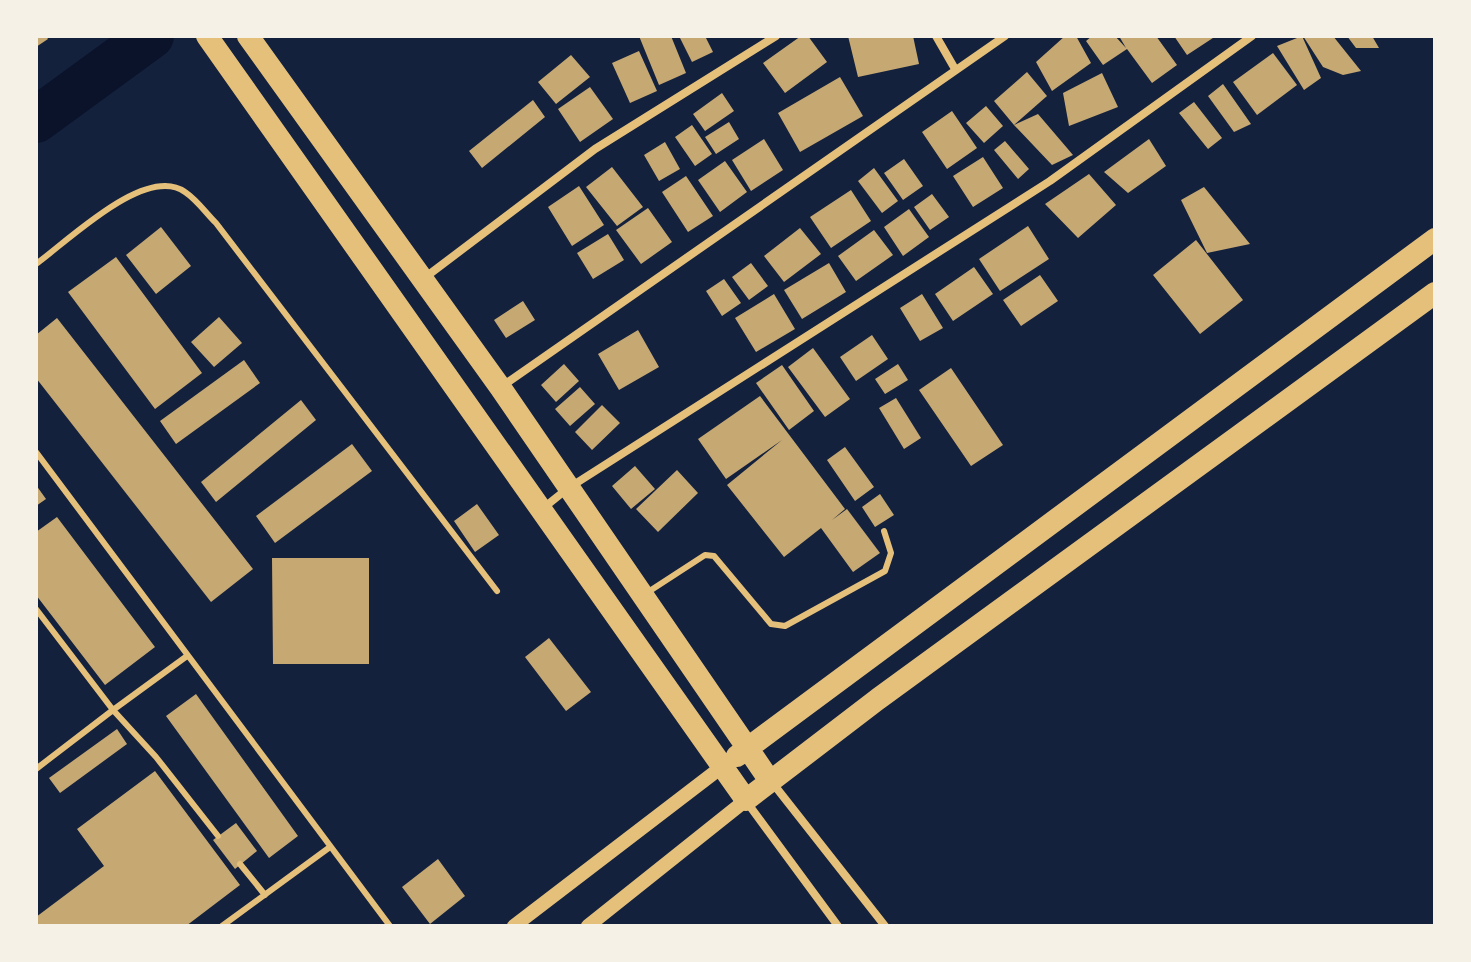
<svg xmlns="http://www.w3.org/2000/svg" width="1471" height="962" viewBox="0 0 1471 962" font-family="Montserrat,sans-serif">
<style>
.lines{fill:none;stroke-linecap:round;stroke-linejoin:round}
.river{stroke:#0b132b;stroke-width:46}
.building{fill:#c6a872}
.service{stroke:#e5c07b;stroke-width:6}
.minor{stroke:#e5c07b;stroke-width:8}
.tertiary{stroke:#e5c07b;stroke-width:14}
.trunk{stroke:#e5c07b;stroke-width:22}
</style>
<rect width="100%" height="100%" fill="#14213d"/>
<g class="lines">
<path class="river" d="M36 120 151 36"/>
</g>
<path class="building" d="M36 36H46L48 39 36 47Z
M639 36H671L686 73 659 85Z
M679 36H705L713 52 692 62Z
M801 36H808L827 62 785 93 763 63Z
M848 36H913L919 64 858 77Z
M1065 36H1076L1091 63 1052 91 1036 62Z
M1092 36H1115L1126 48 1119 36H1156L1177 65 1152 83 1127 49 1103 65 1086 41Z
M1174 36H1216L1187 55Z
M1302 36 1321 78 1304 90 1277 46Z
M1303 36H1333L1361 71 1343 75 1323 67Z
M1347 36H1372L1379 48H1356Z
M639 51 657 91 630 103 612 63Z
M1273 53 1297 85 1257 115 1233 82Z
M571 55 590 77 556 104 538 82Z
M1027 72 1047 96 1014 125 1038 114 1073 155 1052 165 1014 125 994 101Z
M1102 73 1118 107 1069 126 1063 93Z
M840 77 863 116 800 152 778 113Z
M1223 84 1251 124 1234 132 1208 96Z
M590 87 613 119 580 142 558 109Z
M722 93 734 111 705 131 693 114Z
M533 100 545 117 482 168 469 151Z
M1194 102 1222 138 1208 149 1179 113Z
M986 106 1003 126 984 143 966 123Z
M952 111 977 148 947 169 922 132Z
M729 122 739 139 716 154 705 137Z
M692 125 712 154 695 166 675 137Z
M764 139 783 170 751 191 732 160Z
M1149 139 1166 166 1128 193 1104 172Z
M1005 141 1029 169 1018 179 994 150Z
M665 142 680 169 659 181 644 155Z
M983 157 1003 188 973 207 953 176Z
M904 159 923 186 903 200 884 173Z
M725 161 747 192 720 212 698 180Z
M612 167 643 207 617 226 586 187Z
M874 168 898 201 882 213 858 181Z
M1089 174 1116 205 1078 238 1045 204Z
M686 176 713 216 688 232 662 192Z
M579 186 604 225 572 246 548 207Z
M1204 187 1250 244 1207 253 1181 200Z
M851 190 871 221 831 248 810 217Z
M932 194 949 217 930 230 914 207Z
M648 208 672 242 641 264 616 230Z
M909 209 929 237 903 256 884 227Z
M1028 226 1049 259 1000 291 979 259Z
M161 227 191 266 156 294 126 255Z
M800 228 821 254 784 282 764 256Z
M874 230 893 255 856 281 838 256Z
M608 234 624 260 593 279 577 253Z
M1196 240 1243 300 1200 334 1153 275Z
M116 257 202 373 155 409 68 292Z
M751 263 768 286 749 300 732 277Z
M829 263 846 292 802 319 784 290Z
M974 267 993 294 953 321 935 294Z
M1040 275 1058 301 1021 326 1003 300Z
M724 279 741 303 722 316 706 291Z
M774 294 795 329 756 352 735 318Z
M922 294 943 328 920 341 900 308Z
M523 301 535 320 506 338 494 320Z
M219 317 242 343 214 367 191 342Z
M57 318 253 569 211 602 36 378V335Z
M638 330 659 367 619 390 598 354Z
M872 335 888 359 856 381 840 357Z
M813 348 850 399 825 417 788 367Z
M244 360 260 383 176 444 160 421Z
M564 364 579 381 556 402 541 385Z
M898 364 908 380 885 394 875 379Z
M782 365 814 411 789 430 756 383Z
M951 368 1003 445 971 466 919 390Z
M580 387 595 404 570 426 555 409Z
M760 396 845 509 832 520 847 509 880 553 853 572 821 528 784 557 727 485 782 440 726 479 698 439Z
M896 398 921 438 904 449 879 408Z
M301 400 316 420 216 502 201 482Z
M602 405 620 423 592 450 575 432Z
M352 444 372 471 275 543 256 516Z
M845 447 874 487 855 501 827 460Z
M635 466 655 489 631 509 612 486Z
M677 470 698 493 658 532 636 509Z
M36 485 46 499 36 506Z
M880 494 894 515 875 527 862 507Z
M477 504 499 535 475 552 454 521Z
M57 517 155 647 105 685 36 595V532Z
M272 558H369V664H273Z
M549 638 591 692 566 711 525 657Z
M196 694 298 836 269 858 166 716Z
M117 729 127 744 60 793 49 778Z
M155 771 240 885 186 926H36V917L104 866 77 829Z
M236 823 257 851 235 869 213 840Z
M438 859 465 896 430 924 402 887Z"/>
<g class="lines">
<path class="service" d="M36 264C68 241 146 164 185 192 197 200 206 213 216 223L497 591
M36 452 390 926
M645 594 705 555 714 556 771 624 785 626 885 571 891 553 884 531
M36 609 113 710 187 656
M36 769 113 710 156 757 218 836
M240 864 265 895
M222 926 330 847"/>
<path class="minor" d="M936 36 955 69
M423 279 595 149 776 36
M501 387 1005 36
M542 509 567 489 1050 181 1252 36
M771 781 885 926
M746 801 838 926"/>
<path class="tertiary" d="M514 926 723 766
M588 926 746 800"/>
<path class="trunk" d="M207 36 746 800 878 699 1435 293
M248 36 500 387 770 781
M737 756 1435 239"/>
</g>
<rect width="1471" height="962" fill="none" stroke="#f6f1e7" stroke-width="76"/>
</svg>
